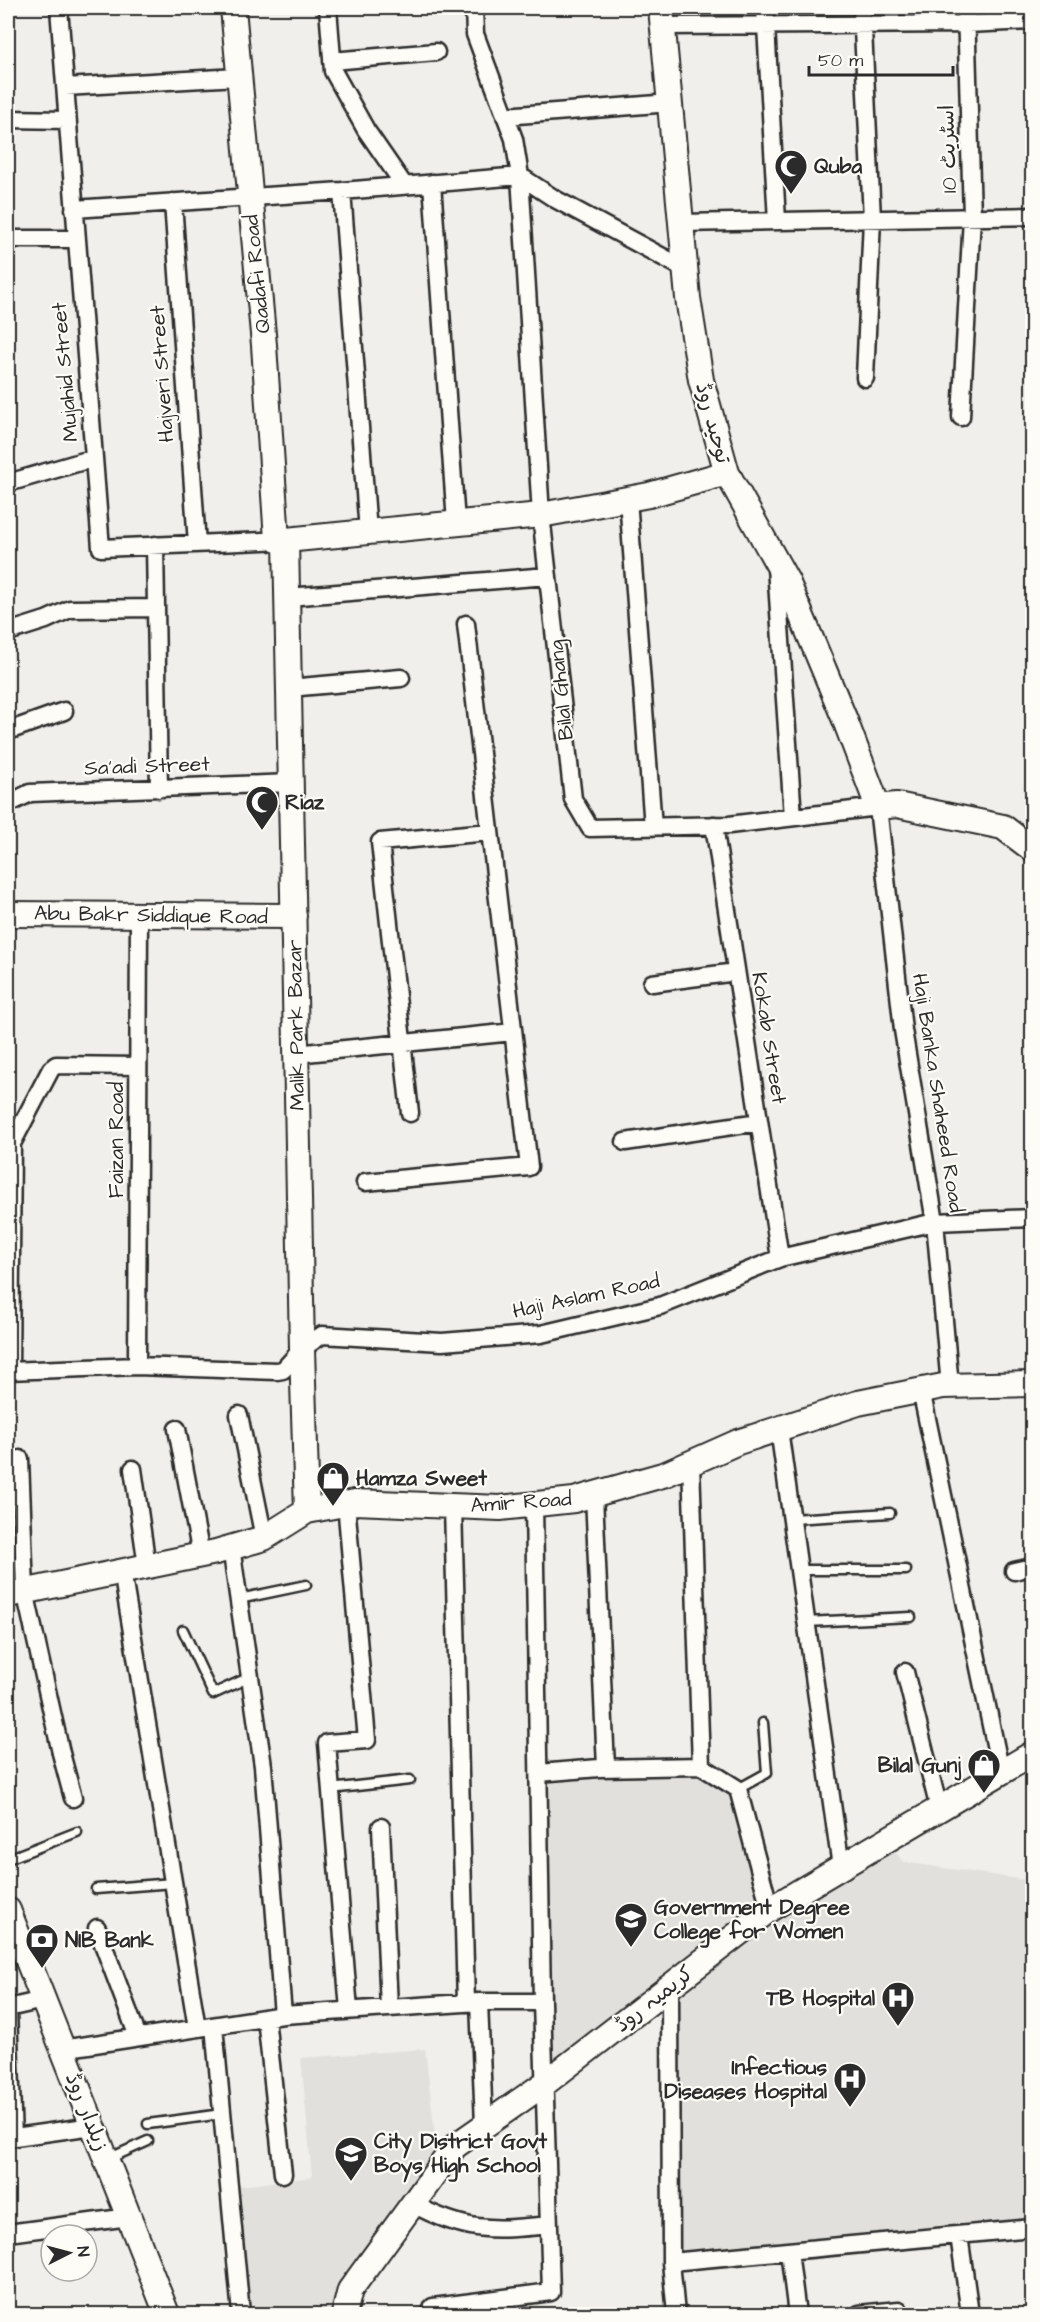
<svg xmlns="http://www.w3.org/2000/svg" width="1040" height="2322" viewBox="0 0 1040 2322" font-family="'Architects Daughter','Playpen Sans Arabic',sans-serif">
<style>
.built{fill:#e1e0dc}
.lines{fill:none;stroke-linecap:round;stroke-linejoin:round}
.lane-casing{stroke:#2b2b2b;stroke-width:13}
.street-casing{stroke:#2b2b2b;stroke-width:21}
.secondary-casing{stroke:#2b2b2b;stroke-width:28}
.lane{stroke:#fdfcf7;stroke-width:8}
.street{stroke:#fdfcf7;stroke-width:16}
.secondary{stroke:#fdfcf7;stroke-width:24}
.labels{text-anchor:middle;dominant-baseline:central;stroke-width:4.5;stroke-linejoin:round;paint-order:stroke}
.street-label{font-size:21px;fill:#2b2b2b;stroke:#fdfcf7}
.poi-label{font-size:21px;font-weight:bold;fill:#2b2b2b;stroke:#fdfcf7;text-anchor:start}
</style>
<rect width="100%" height="100%" fill="#f0efeb"/>
<filter id="ink" filterUnits="userSpaceOnUse"><feTurbulence type="fractalNoise" baseFrequency=".0167" numOctaves="2"/><feDisplacementMap in="SourceGraphic" scale="12" xChannelSelector="R" yChannelSelector="G"/><feConvolveMatrix kernelMatrix="1 2 1 2 8 2 1 2 1" color-interpolation-filters="sRGB"/></filter>
<g filter="url(#ink)">
<path class="built" d="M701 1766 738 1789 770 1909 887 1840 903 1862 1032 1881V2228L666 2263 670 1988 544 2084 539 1773Z
M425 2049 439 2169 344 2314H242L232 2187 312 2177 301 2058Z"/>
<g class="lines">
<defs>
<path id="lane" d="M792 1519 890 1513
M799 1570H906
M239 1599 306 1585
M806 1622 911 1617
M183 1630 213 1694 250 1677
M330 1789 410 1780
M738 1789 767 1773 763 1723
M8 1859 77 1832
M96 1889 173 1883
M148 2124 222 2114
M108 2159 148 2141"/>
<path id="street" d="M59 8 101 548 285 540
M328 8 333 71 366 130 404 185
M474 8 475 34 514 139 520 176 555 199 685 269
M765 8 777 221
M862 8 872 219 865 378
M663 26 967 24 1032 21
M332 61 436 52
M65 87 238 77
M505 116 670 103
M8 119 67 120
M432 183 456 523
M342 191 368 532
M173 202 197 544
M74 209 342 191 520 176 541 515 573 799 590 828 729 825 878 807 903 1030 935 1222 950 1386
M681 223 1032 216
M8 239H76
M961 417 972 217 966 8
M8 483 94 458
M628 499 653 827
M155 545 159 789
M776 567 793 817
M288 597 548 576
M8 632 46 620 70 609 156 608
M289 688 401 678
M8 731 64 711
M8 804 30 793 291 783
M714 825 780 1258
M652 983 736 972
M296 1054 513 1032
M410 1113 380 842 489 832
M625 1142 759 1122
M8 1151 51 1069 56 1065 138 1066
M365 1182 529 1167 466 624
M137 1366 139 915
M8 1371 137 1366 277 1371 283 1370 302 1349 322 1335 442 1342 541 1334 660 1306 780 1258 935 1222 1032 1218
M10 1372 12 1143
M921 1390 1001 1773
M239 1415 264 1538
M177 1429 201 1555
M779 1429 841 1867
M20 1459 25 1591 61 1753 73 1798
M691 1463 701 1766
M133 1469 147 1566
M594 1495 606 1768
M346 1503 367 1740 327 1743 349 2010
M453 1506 466 2003
M231 1547 263 1766 283 2015
M122 1571 197 2028
M1014 1571 1032 1567
M905 1672 939 1809
M539 1773 599 1768 701 1766 738 1789 770 1909
M381 1827 389 2008
M97 1928 138 2037
M670 1987 671 2262 676 2314
M479 2002 484 2125
M8 2008 43 2000
M8 2012 13 2137
M266 2018 283 2174
M214 2026 241 2314
M62 2049 283 2015 479 2002H542L534 1504
M8 2138 93 2126
M413 2204C465 2232 491 2231 549 2225
M8 2233 129 2217
M959 2235 970 2314
M789 2251 797 2314
M671 2262 1032 2228
M430 2314 433 2307 551 2292 542 2002
M859 2314 899 2310 900 2314"/>
<path id="secondary" d="M233 8 264 345 277 540
M661 8 688 298 701 380 727 473 787 581 845 720 878 807 897 805 1003 827 1032 849
M8 914 294 916
M307 1511 302 1349 286 540 541 515 649 495 727 473
M8 1595 216 1552 264 1538 307 1511 355 1502 500 1508 574 1500 666 1474 738 1442 858 1403 943 1386 1032 1384
M8 1910 167 2314
M344 2314 350 2290 455 2146 544 2084 770 1909 1032 1754"/>
</defs>
<use href="#lane" class="lane-casing"/>
<use href="#street" class="street-casing"/>
<use href="#secondary" class="secondary-casing"/>
<use href="#lane" class="lane"/>
<use href="#street" class="street"/>
<use href="#secondary" class="secondary"/>
</g>
</g>
<defs>
<symbol id="mosque-pin" viewBox="-11 -11 22 30"><path d="M0 17L-7.5 6A9.5 9.5 0 1 1 7.5 6Z" fill="#2b2b2b" stroke="#fdfcf7"/><path d="M3.5-4.9A6 6 0 1 0 3.5 4.9A5 5 0 1 1 3.5-4.9Z" fill="#fff"/></symbol>
<symbol id="shop-pin" viewBox="-11 -11 22 30"><path d="M0 17L-7.5 6A9.5 9.5 0 1 1 7.5 6Z" fill="#2b2b2b" stroke="#fdfcf7"/><path d="M-5-2.5h2.3a2.7 3.5 0 0 1 5.4 0H5L5.5 6h-11ZM-1.5-2.5h3a1.5 2.3 0 0 0-3 0Z" fill="#fff"/></symbol>
<symbol id="university-pin" viewBox="-11 -11 22 30"><path d="M0 17L-7.5 6A9.5 9.5 0 1 1 7.5 6Z" fill="#2b2b2b" stroke="#fdfcf7"/><path d="M0-5L7-2L0 1L-7-2ZM-4 1L0 2.5L4 1V4Q0 6-4 4Z" fill="#fff"/></symbol>
<symbol id="bank-pin" viewBox="-11 -11 22 30"><path d="M0 17L-7.5 6A9.5 9.5 0 1 1 7.5 6Z" fill="#2b2b2b" stroke="#fdfcf7"/><path d="M-6-4H6V4H-6ZM0-2.3a2.3 2.3 0 1 0 0 4.6a2.3 2.3 0 1 0 0-4.6Z" fill="#fff"/></symbol>
<symbol id="hospital-pin" viewBox="-11 -11 22 30"><path d="M0 17L-7.5 6A9.5 9.5 0 1 1 7.5 6Z" fill="#2b2b2b" stroke="#fdfcf7"/><path d="M-5-5h3v3.5h4V-5h3V5h-3V1.5h-4V5h-3Z" fill="#fff"/></symbol>
<symbol id="school-pin" viewBox="-11 -11 22 30"><path d="M0 17L-7.5 6A9.5 9.5 0 1 1 7.5 6Z" fill="#2b2b2b" stroke="#fdfcf7"/><path d="M0-5L7-2L0 1L-7-2ZM-4 1L0 2.5L4 1V4Q0 6-4 4Z" fill="#fff"/></symbol>
</defs>
<g fill-rule="evenodd">
<use href="#mosque-pin" x="772" y="147" width="38" height="52"/>
<use href="#mosque-pin" x="243" y="783" width="38" height="52"/>
<use href="#shop-pin" x="314" y="1459" width="38" height="52"/>
<use href="#shop-pin" x="965" y="1746" width="38" height="52"/>
<use href="#university-pin" x="612" y="1900" width="38" height="52"/>
<use href="#bank-pin" x="23" y="1921" width="38" height="52"/>
<use href="#hospital-pin" x="879" y="1979" width="38" height="52"/>
<use href="#hospital-pin" x="831" y="2060" width="38" height="52"/>
<use href="#school-pin" x="332" y="2134" width="38" height="52"/>
</g>
<g class="labels">
<g class="street-label">
<text transform="translate(948 149) rotate(-92)">اسٹریٹ 10</text>
<text transform="translate(257 274) rotate(-96)">Qadafi Road</text>
<text transform="translate(65 372) rotate(-95)">Mujahid Street</text>
<text transform="translate(162 374) rotate(-94)">Hajveri Street</text>
<text transform="translate(713 423) rotate(75)">توحید روڈ</text>
<text transform="translate(561 690) rotate(-96)">Bilal Ghang</text>
<text transform="translate(147 766) rotate(-2)">Sa'adi Street</text>
<text transform="translate(151 915) rotate(1)">Abu Bakr Siddique Road</text>
<text transform="translate(296 1025) rotate(-91)">Malik Park Bazar</text>
<text transform="translate(769 1038) rotate(81)">Kokab Street</text>
<text transform="translate(938 1093) rotate(81)">Haji Banka Shaheed Road</text>
<text transform="translate(116 1140) rotate(-90)">Faizan Road</text>
<text transform="translate(586 1296) rotate(-12)">Haji Aslam Road</text>
<text transform="translate(521 1502) rotate(-4)">Amir Road</text>
<text transform="translate(654 1999) rotate(-38)">کریمیہ روڈ</text>
<text transform="translate(87 2112) rotate(68)">زیلدار روڈ</text>
</g>
<g class="poi-label">
<text x="814" y="166">Quba</text>
<text x="285" y="802">Riaz</text>
<text x="356" y="1478">Hamza Sweet</text>
<text x="961" y="1765" text-anchor="end">Bilal Gunj</text>
<text x="654" y="1907">Government Degree<tspan x="654" dy="24">College for Women</tspan></text>
<text x="65" y="1940">NIB Bank</text>
<text x="875" y="1998" text-anchor="end">TB Hospital</text>
<text x="827" y="2067" text-anchor="end">Infectious<tspan x="827" dy="24">Diseases Hospital</tspan></text>
<text x="374" y="2141">City District Govt<tspan x="374" dy="24">Boys High School</tspan></text>
</g>
</g>
<rect width="1040" height="2322" fill="none" stroke="#fdfcf7" stroke-width="30"/>
<rect x="15" y="15" width="1010" height="2292" fill="none" stroke="#2b2b2b" stroke-width="2" filter="url(#ink)"/>
<g transform="translate(69 2253) rotate(84)"><circle r="28" fill="#fdfcf7" stroke="#a9a8a5" stroke-width="1.5"/>
<path d="M0-4.5L10 22L0 15L-10 22Z" fill="#2b2b2b"/>
<text y="-9" font-size="16" font-weight="bold" text-anchor="middle" fill="#2b2b2b">N</text>
</g>
<path d="M809 66v9h144v-9" fill="none" stroke="#2b2b2b" stroke-width="3"/>
<text x="818" y="66" font-size="18" fill="#2b2b2b" stroke="#fdfcf7" stroke-width="4.5" paint-order="stroke">50 m</text>
</svg>
